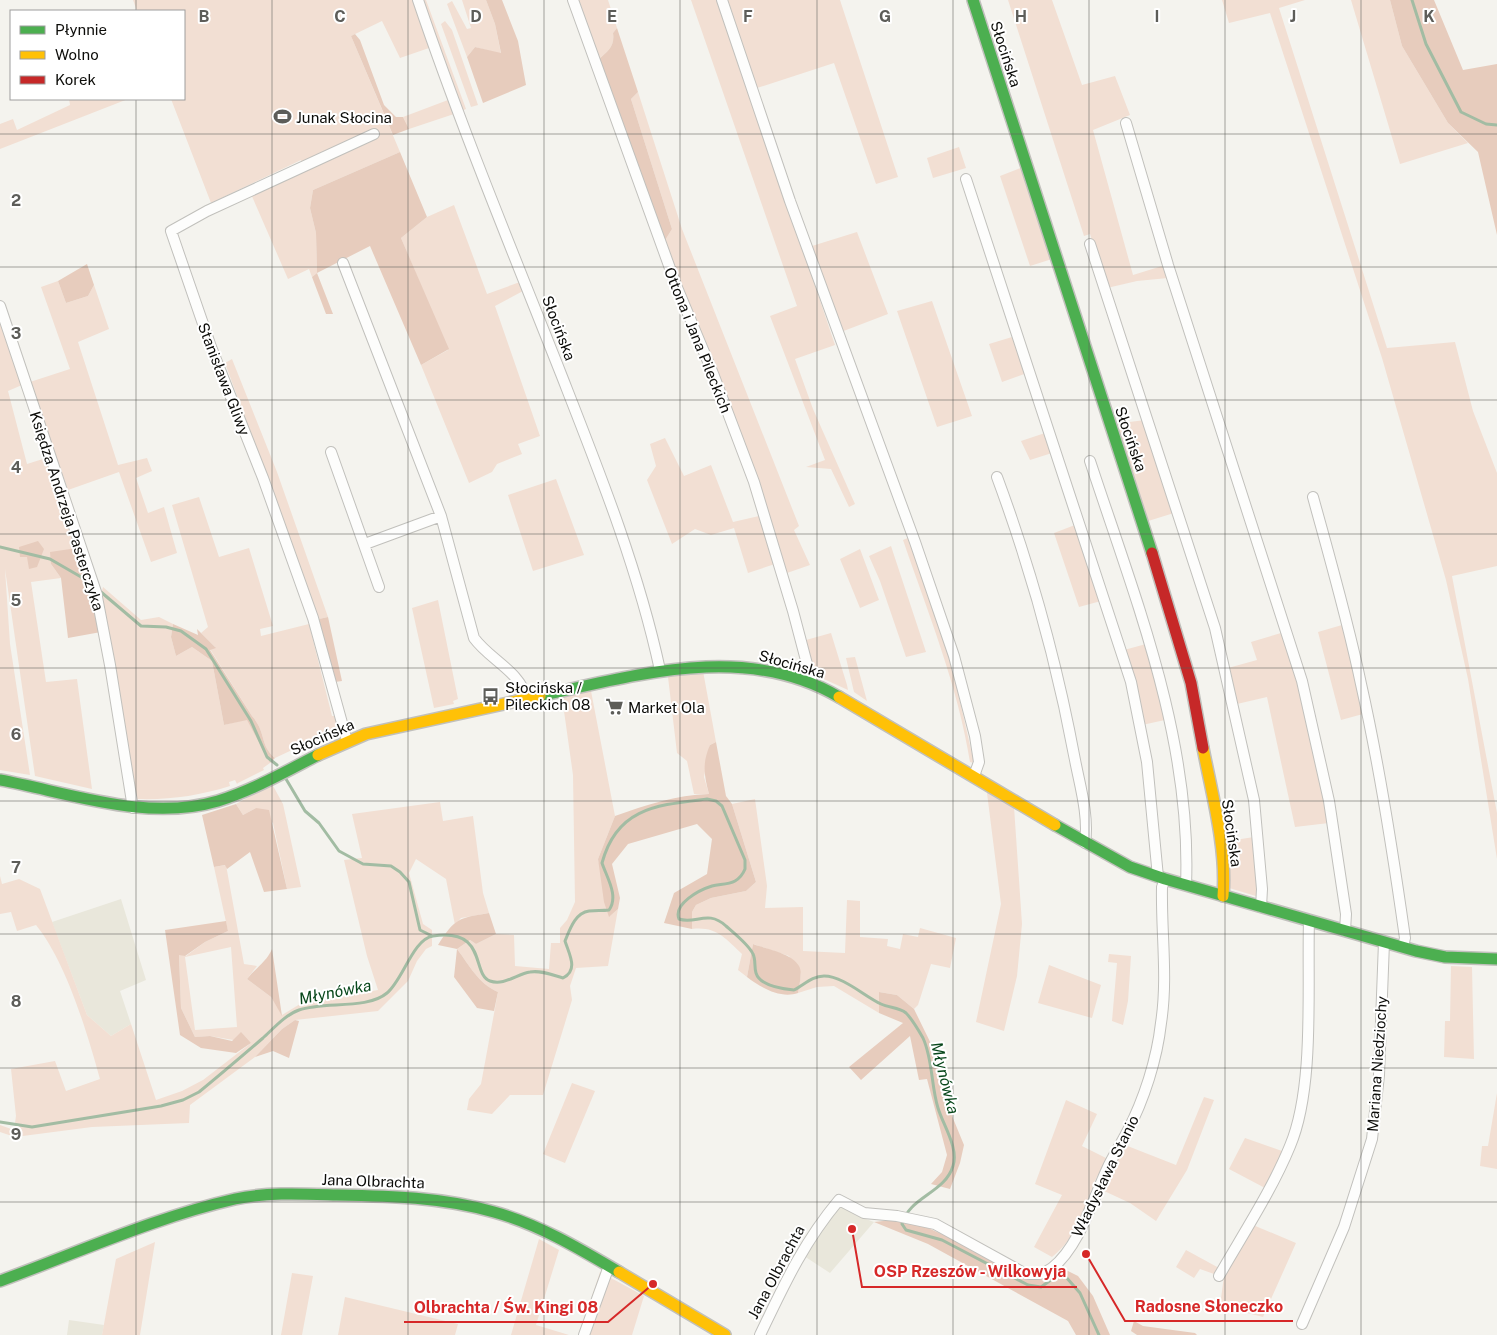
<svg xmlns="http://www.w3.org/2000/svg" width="1497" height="1335" viewBox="0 0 1497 1335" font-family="'Public Sans',sans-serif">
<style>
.built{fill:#e9e7db}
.green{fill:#f2dfd3;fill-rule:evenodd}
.forest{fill:#e7ccbd}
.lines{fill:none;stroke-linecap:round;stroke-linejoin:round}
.stream{stroke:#a2bca3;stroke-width:3}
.street-casing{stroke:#c1c0bc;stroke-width:12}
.fast-casing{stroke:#c1c0bc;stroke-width:14}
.slow-casing{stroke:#c1c0bc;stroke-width:14}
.jam-casing{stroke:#c1c0bc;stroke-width:14}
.street{stroke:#fdfdfc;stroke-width:10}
.fast{stroke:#4caf50;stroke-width:11}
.slow{stroke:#ffc107;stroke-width:11}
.jam{stroke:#c62828;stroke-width:11}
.grid{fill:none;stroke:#5d5d59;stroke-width:1;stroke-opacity:0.55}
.labels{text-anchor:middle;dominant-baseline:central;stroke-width:4;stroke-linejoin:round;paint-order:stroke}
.street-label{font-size:15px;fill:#0c0c09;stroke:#fff}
.poi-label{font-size:15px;fill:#0c0c09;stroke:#fff;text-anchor:start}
.water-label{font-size:16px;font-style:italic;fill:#09481c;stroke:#fff}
.grid-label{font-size:16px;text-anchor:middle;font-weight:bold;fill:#5d5d59;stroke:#fff;stroke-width:4;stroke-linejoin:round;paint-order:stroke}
.leader{fill:none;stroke:#d62828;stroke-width:2}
.callout-dot{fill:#d62828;stroke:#fff;stroke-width:2}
.callout-label{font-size:16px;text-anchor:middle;font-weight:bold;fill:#d62828;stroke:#fff;stroke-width:4;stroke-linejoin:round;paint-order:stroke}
</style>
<rect width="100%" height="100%" fill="#f4f3ee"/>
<path class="built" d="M121 899 146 980 120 991 131 1024 111 1036 87 1015 52 922Z
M840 1204 855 1215 874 1222 830 1273 804 1256Z
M69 1320 104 1325 102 1335H67Z"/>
<path class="green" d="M133 0H414L429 48 400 58 382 21 351 36 400 152 313 190 310 208 316 233 317 273 312 277 309 269 288 279 251 194 304 169 301 160 211 203 171 99H184V11H137Z
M422 0H426L466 109 461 111Z
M462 0H486L495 24 501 54 475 47 467 57 447 4 452 1 467 29 471 28Z
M579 0H608L617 28 613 33C615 46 608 51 599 59Z
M691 0H719L835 345 795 359 813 409 855 504 849 507 831 469 806 467 825 460 770 316 797 306Z
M728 0H840L898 177 876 184 834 63 757 88Z
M1008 0H1052L1082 85 1115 76 1130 115 1093 130 1133 275 1162 266 1168 278 1137 281 1107 288 1090 234 1084 236Z
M1222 0H1305L1279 8 1387 348 1455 342 1473 411 1497 473V566L1452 576 1497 813V859L1468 679 1446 580 1382 358 1270 13 1229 23Z
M1351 0H1390L1402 46 1448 123 1468 143 1400 164Z
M445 21 452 30 478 105 471 107 441 24Z
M638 92 682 229 799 526 794 530 810 565 787 573C770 513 750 454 727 397 706 345 683 294 664 242L672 229 631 99Z
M69 99H128L0 149V124L13 119 17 130 70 105Z
M448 100 454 114 409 129 403 117Z
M959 147 966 168 933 178 927 158Z
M1023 167 1052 259 1030 266 1000 176Z
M454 205 487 294 520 282 523 291 495 306 540 436 518 444 522 454 497 464 492 472 469 483 421 365 448 350 401 238 427 217Z
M857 232 888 314 841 332 812 246Z
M58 281 66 303 88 296 94 285 109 329 78 342 118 465 147 458 152 471 136 478 148 513 164 507 177 553 151 562 119 472 68 490 30 382 70 369 41 287Z
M932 301 972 416 937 427 897 311Z
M0 317 22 385 8 391 27 464 46 458 77 548 51 564 61 578 31 582 46 682 77 679 92 789 35 776 5 569 10 644 30 775 0 770Z
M1012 337 1027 373 1002 382 989 344Z
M232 359 277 472 328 617 319 619 225 363Z
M1145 420 1174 513 1145 522 1114 424Z
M1045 433 1052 453 1030 460 1021 441Z
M665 438 684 476 711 465 733 522 759 516 775 564 748 573 734 528 711 535 695 529 672 544 647 480 656 466 650 444Z
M556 479 584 555 533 571 508 495Z
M199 497 219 557 249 548 273 626 260 629 261 636 309 624 332 716H335L341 734 311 749 309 742 275 758C259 744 267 733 252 716L210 649 215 647 201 633 208 627 172 505Z
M1075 525 1101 601 1079 607 1054 533Z
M910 537 952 666 974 763 970 762C958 686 928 613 903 540Z
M891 546 926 652 906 657 880 581 869 556Z
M860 549 879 600 860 608 840 559Z
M103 587 141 620 159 617 173 624 171 637 176 656 192 647 212 661 224 725 247 719 270 763 263 768 264 770 238 783 237 784 235 780 229 782 230 786C198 796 170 800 137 799L100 598Z
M438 600 458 699 453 701 454 704 434 708 412 608Z
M1342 625 1347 635 1363 714 1341 720 1318 632Z
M831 633 847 685 848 690 815 675 806 640Z
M1281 633 1285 639 1302 699 1329 823 1295 827 1267 697 1237 704 1228 668 1257 660 1251 642Z
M1146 644 1165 720 1142 725 1124 650Z
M855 657 867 701 854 692 846 658Z
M703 671 716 742 710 745 704 777 709 794H694L687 761 677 753 668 677Z
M591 691 615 816 598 859 610 916 618 909 608 966 576 968 570 986 572 1000 543 1095H510L492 1114 467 1110 469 1099 481 1084 498 992C478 983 470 966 457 949L470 940 476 944 496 934 514 935 515 966 549 969 551 943H560V928L567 920 575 902 573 775 563 704 564 697Z
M272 784 283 804 301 887 287 889 273 823 256 808 243 815 236 804Z
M990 792 1014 807 1022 924 1017 976 1004 1031 976 1022 1001 904 987 793Z
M755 799 767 886 765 908 803 907V951L845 953 847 900 860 901V937L888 939 887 946 900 949 903 934 918 937 920 928 956 938 950 968 931 964 918 1005 914 1009 897 995 879 992V1013L834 986 817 987 798 993 801 974 789 956 753 944 747 977 738 970 742 954C725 938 716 926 692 929V912L696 905 711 898 746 891 756 882 732 804Z
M440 802 443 821 473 816 483 893 489 913 461 918 455 925 446 879 416 859 409 873 423 924 432 930V946L426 949 417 961 408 981 378 1011 295 1020 282 1029 255 1057 190 1105 189 1123 92 1127 15 1137 0 1132V1125L14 1130 16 1116 11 1069 55 1061 66 1091 100 1079C87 1032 66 962 36 925L17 931 11 912 0 914V876L2 884 19 879 40 889 87 1015 111 1036 131 1024 156 1100 182 1091 203 1080 251 1043 210 1036 195 1037 181 1008 179 954 186 956 205 942 228 931 214 867 226 865 244 964 257 966 247 979 271 997 282 1015 300 1004 378 990 367 956 344 860 362 858 352 814ZM231 947 237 1027 195 1030 185 957Z
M1254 837 1259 897 1226 887 1222 842Z
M1109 954 1131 956 1128 1001 1123 1025 1112 1021 1117 963 1108 962Z
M1049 965 1101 985 1092 1018 1038 1003Z
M1451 966 1472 967 1474 1059 1444 1057 1445 1021H1450Z
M572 1083 595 1091 565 1163 543 1154Z
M1497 1093V1169L1480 1166 1482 1146H1488Z
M1204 1097 1214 1100 1187 1170 1156 1221 1130 1203 1102 1190 1125 1145 1176 1165Z
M1066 1100 1097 1114 1082 1146 1108 1159C1103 1167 1097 1175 1094 1183 1083 1211 1077 1237 1052 1257L1034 1247 1062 1195 1035 1184Z
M1245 1138 1282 1151 1265 1188 1229 1169Z
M1253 1225 1296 1243 1263 1317 1220 1306 1224 1276Z
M539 1239 559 1250 536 1325 569 1335H511Z
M155 1242 140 1335H102L116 1259Z
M1186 1250 1219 1268 1214 1274 1200 1269 1194 1278 1176 1267Z
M600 1272 644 1296 632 1335H579Z
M292 1273 313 1276 302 1335H281Z
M345 1297 458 1324 455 1335H338Z"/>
<path class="forest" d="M486 0H502L518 41 526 85 483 103 467 57 475 47 501 53 495 24Z
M1390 0H1434L1463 70 1497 64V235L1478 152 1448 123 1402 46Z
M617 28 638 92 631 99 672 229 664 242 599 59C608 51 615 46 613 33Z
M355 34 360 40 384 105 396 117H403L409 129 393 135 351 36Z
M400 152 427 217 401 238 449 349 421 365 370 246 317 273 333 314H326L312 277 317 273 316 233 310 208 313 190Z
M87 264 94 285 88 296 66 303 58 281Z
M38 541 44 549 37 567 29 569 27 557H20L19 547Z
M77 548 101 632 68 638 61 578 51 564 50 552Z
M328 617 342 681 335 682 319 619Z
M173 624 198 635 197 629 216 648 210 650 252 716C267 733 259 744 275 758L270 763 247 720 224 725 212 661 192 647 176 656 171 637Z
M716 742 726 796 732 804 756 882 746 891 711 898 696 905 692 912V929L664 923 674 893 707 874 712 839 697 824 628 844 612 864 620 898 618 909 609 917 604 902 598 859 615 816C646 805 676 795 709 794 704 775 702 763 710 745Z
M236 804 243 815 256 808 269 810 287 889 264 892 250 852 227 869 225 865 214 867 202 815Z
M489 913 496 934 476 944 470 940 457 949C470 966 478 983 498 992L494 1011 477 1008 454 977 457 949 438 945C455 918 459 918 489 913Z
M226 921 228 931 205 942 185 956 179 955 181 1008 195 1037 210 1036 232 1041 241 1032 251 1043 236 1053 201 1048 180 1035 165 930Z
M753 944C766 949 792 953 799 966 803 973 799 985 798 993 781 999 761 988 747 977Z
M272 949 282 1016 271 997 247 979C256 968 267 961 272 949Z
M879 992 897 995 914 1009 936 1054 943 1094 964 1145 960 1163 950 1189 931 1184 942 1172 947 1155 927 1079 919 1080 910 1036 861 1080 849 1067 903 1023 879 1013Z
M295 1020 299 1021 289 1058 273 1051 255 1057 282 1029Z
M892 1220 926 1227 959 1242 1021 1276 1060 1267 1078 1276 1093 1296 1110 1335H1076L1068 1321 928 1244 874 1222Z
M1134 1321 1143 1326 1195 1333 1197 1335H1137L1131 1331Z"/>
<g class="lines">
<path class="stream" d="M1412 0 1426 44 1461 112 1486 124 1497 125
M0 547 50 559 88 581
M101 592 141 626 166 627 181 631 206 649 251 721 267 757 277 765
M286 779 305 811 319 823 339 851 363 864 391 866 400 872 409 882 420 930 432 936
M0 1122 32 1127 161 1106 183 1100 199 1092C221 1074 242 1056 263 1038 273 1029 285 1015 299 1010 324 1001 367 1010 387 993 403 980 413 939 433 936 488 928 471 974 490 981 504 986 517 974 530 972 541 970 552 975 563 978 579 970 569 954 565 941 570 929 575 913 589 911 596 910 602 911 609 910 619 896 607 878 602 863 617 807 658 805 707 799L716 801 722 806 745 860V869C743 874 740 878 735 881 728 885 719 884 712 886 699 890 673 904 679 919 695 925 708 909 726 926 734 933 749 945 753 954 756 960 754 967 756 973 760 986 783 989 794 990 804 985 812 976 824 976 843 976 864 996 881 1004 889 1008 899 1007 906 1013 912 1019 919 1031 923 1038 933 1060 931 1086 938 1108 943 1125 959 1148 953 1166 945 1193 909 1197 902 1224L906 1230 942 1240 1028 1285 1041 1287 1055 1277H1066L1080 1293 1099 1335"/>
<defs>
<path id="street" d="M418 0C461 127 512 250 561 374 599 471 638 568 660 670
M573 0 676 285 714 376 754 482 793 611 812 683
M722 0 790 201 915 542 954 656 975 736 979 762 974 776
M1126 123 1168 265 1302 681 1329 801 1346 914 1345 931
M966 179 1131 682 1147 762 1158 877
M1090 244 1215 628 1254 800 1262 889 1261 907
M343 263 441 516 474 638C490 660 520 671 527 699
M0 306 96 592 110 665 133 808
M331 452 379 587
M1090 461C1135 598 1192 739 1186 885
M997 477C1031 569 1057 663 1075 760 1080 786 1089 816 1085 843
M1313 497C1330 559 1348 621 1361 684 1380 768 1393 853 1405 938L1403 947
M365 544 441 516
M347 741 313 618 263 478 211 347 171 231 207 211 374 134
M1219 1276C1243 1234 1272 1190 1290 1146 1315 1087 1307 986 1309 920
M1302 1324 1344 1227 1372 1139 1379 1075 1384 942
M584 1335 609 1266
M760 1335C784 1285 803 1243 839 1200L864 1213 897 1216 935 1224 1024 1273C1035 1275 1043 1275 1052 1268 1079 1247 1093 1199 1107 1169 1113 1156 1121 1144 1127 1132 1144 1100 1157 1059 1161 1023 1168 978 1161 932 1162 887L1165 879"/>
<path id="fast" d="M973 0 1152 553
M540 696C637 675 746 642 839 697
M0 780C70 793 147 822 218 801 253 790 285 772 318 755
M1055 825 1130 867 1165 879 1416 951 1445 957 1497 959
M0 1281C77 1253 156 1217 235 1199 267 1192 304 1194 337 1195 390 1196 442 1197 494 1212 538 1224 580 1249 619 1272"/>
<path id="slow" d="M839 697 1055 825
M1203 748C1212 794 1227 849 1223 896
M318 755 366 734 540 696
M619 1272 725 1335"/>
<path id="jam" d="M1152 553 1191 683 1203 748"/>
</defs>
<use href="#street" class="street-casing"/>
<use href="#fast" class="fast-casing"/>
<use href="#slow" class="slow-casing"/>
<use href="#jam" class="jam-casing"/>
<use href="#street" class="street"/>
<use href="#fast" class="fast"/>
<use href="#slow" class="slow"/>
<use href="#jam" class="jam"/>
</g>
<path class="grid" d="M136 0V11M272 0V1335M408 0V1335M544 0V1335M680 0V1335M817 0V1335M953 0V1335M1089 0V1335M1225 0V1335M1361 0V1335M136 99V1335M0 134H1497M0 267H1497M0 400H1497M0 534H1497M0 668H1497M0 801H1497M0 934H1497M0 1068H1497M0 1202H1497"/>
<defs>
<symbol id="stadium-bare" viewBox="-9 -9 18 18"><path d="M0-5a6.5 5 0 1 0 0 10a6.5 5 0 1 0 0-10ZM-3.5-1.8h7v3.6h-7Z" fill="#5d5d59" stroke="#fff" stroke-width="2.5" paint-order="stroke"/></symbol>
<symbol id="bus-bare" viewBox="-9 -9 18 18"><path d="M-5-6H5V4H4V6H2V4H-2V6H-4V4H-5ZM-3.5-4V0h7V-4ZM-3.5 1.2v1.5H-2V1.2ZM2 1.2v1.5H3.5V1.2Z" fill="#5d5d59" stroke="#fff" stroke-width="2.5" paint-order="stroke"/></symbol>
<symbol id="supermarket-bare" viewBox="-9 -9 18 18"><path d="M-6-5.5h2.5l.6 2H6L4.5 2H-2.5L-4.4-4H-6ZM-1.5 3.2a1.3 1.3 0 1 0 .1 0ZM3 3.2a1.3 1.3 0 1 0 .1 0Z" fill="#5d5d59" stroke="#fff" stroke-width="2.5" paint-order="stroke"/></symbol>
</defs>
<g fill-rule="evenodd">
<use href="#stadium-bare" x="270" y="104" width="25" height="25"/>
<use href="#bus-bare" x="478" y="684" width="25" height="25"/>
<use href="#supermarket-bare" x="602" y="694" width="25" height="25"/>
</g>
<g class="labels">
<g class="street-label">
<text transform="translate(1006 54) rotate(72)">Słocińska</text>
<text transform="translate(559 328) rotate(69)">Słocińska</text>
<text transform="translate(698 340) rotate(68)">Ottona i Jana Pileckich</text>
<text transform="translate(224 379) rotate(69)">Stanisława Gliwy</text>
<text transform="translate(1131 439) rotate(71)">Słocińska</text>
<text transform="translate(67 511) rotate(72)">Księdza Andrzeja Pasterczyka</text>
<text transform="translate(792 664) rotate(16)">Słocińska</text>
<text transform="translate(322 737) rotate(-24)">Słocińska</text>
<text transform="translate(1232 833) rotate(82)">Słocińska</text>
<text transform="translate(1377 1064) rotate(-86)">Mariana Niedziochy</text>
<text transform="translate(1105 1176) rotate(-64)">Władysława Stanio</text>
<text transform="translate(373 1181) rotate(2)">Jana Olbrachta</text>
<text transform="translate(776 1272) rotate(-62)">Jana Olbrachta</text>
</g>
<g class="poi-label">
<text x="296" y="117">Junak Słocina</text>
<text x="505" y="687">Słocińska /<tspan x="505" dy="17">Pileckich 08</tspan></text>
<text x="628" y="707">Market Ola</text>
</g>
<g class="water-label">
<text transform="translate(335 992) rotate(-11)">Młynówka</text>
<text transform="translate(945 1078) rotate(76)">Młynówka</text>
</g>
</g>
<g class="grid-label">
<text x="204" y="22">B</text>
<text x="340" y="22">C</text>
<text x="476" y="22">D</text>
<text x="612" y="22">E</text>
<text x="748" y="22">F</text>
<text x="885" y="22">G</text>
<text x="1021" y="22">H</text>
<text x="1157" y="22">I</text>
<text x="1293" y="22">J</text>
<text x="1429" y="22">K</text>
<text x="16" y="206">2</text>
<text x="16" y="339">3</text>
<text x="16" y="473">4</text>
<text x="16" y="606">5</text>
<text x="16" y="740">6</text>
<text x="16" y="873">7</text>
<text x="16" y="1007">8</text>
<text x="16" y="1140">9</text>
</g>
<path class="leader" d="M852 1229L862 1287H1077M1086 1254L1125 1321H1293M653 1284L608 1322H404"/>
<g class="callout-dot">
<circle cx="852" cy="1229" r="5"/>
<circle cx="1086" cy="1254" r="5"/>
<circle cx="653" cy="1284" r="5"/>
</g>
<g class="callout-label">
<text x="970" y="1277">OSP Rzeszów - Wilkowyja</text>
<text x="1209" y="1312">Radosne Słoneczko</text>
<text x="506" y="1313">Olbrachta / Św. Kingi 08</text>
</g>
<rect x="10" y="10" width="175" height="90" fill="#ffffff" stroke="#9e9e9d"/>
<rect x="20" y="26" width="25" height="8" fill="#4caf50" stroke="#9e9e9d"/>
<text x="55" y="35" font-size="15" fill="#0c0c09">Płynnie</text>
<rect x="20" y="51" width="25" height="8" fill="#ffc107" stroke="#9e9e9d"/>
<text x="55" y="60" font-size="15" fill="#0c0c09">Wolno</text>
<rect x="20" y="76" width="25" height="8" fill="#c62828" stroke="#9e9e9d"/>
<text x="55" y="85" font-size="15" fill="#0c0c09">Korek</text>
</svg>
